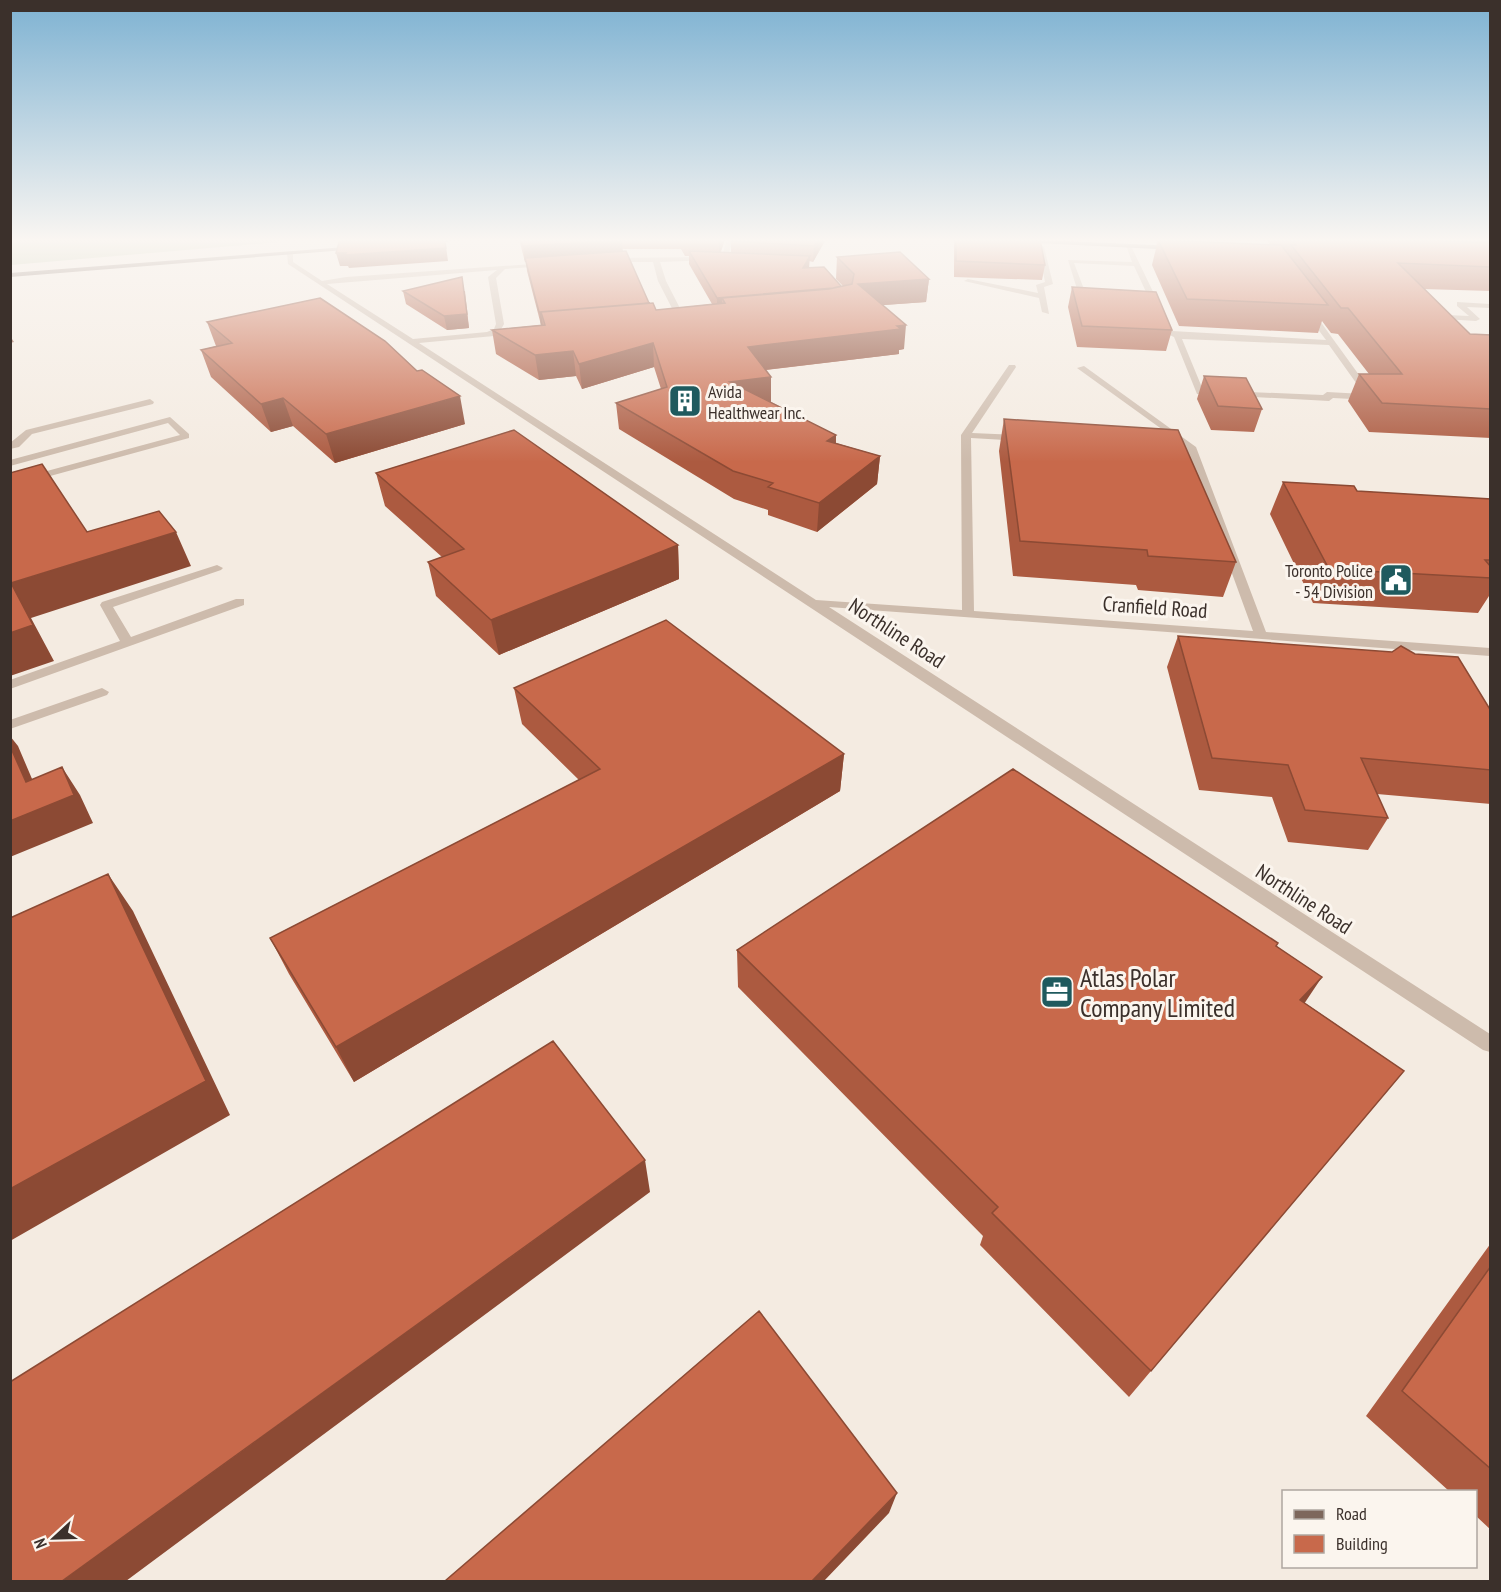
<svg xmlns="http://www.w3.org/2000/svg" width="1501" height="1592" viewBox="0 0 1501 1592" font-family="'PT Sans Narrow',sans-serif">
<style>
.green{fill:#b8c4a0}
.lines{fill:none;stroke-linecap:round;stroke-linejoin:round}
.minor{fill:#cdbbac;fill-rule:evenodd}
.major{fill:#7d675c;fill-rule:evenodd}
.wall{fill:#ac5a40;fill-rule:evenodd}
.shaded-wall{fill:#8c4a34}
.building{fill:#c8694b;stroke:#8c4a34;stroke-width:1.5}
.labels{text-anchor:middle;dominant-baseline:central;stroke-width:6;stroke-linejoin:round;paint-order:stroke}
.far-poi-label{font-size:18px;fill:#3b302b;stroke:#fbf5ee;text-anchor:start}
.street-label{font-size:21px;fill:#3b302b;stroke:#fbf5ee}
.near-poi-label{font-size:26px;fill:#3b302b;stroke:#fbf5ee;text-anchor:start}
</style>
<rect width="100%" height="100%" fill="#f4ebe1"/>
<path class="green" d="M11 239H280L279 242 11 265Z"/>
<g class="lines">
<path class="minor" d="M727 239H733L727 260 724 262 721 260Z
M1154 239H1160L1162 248H1158Z
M1041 245 1044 247 1053 284 1044 287 1049 314 1042 312 1039 298 964 281 968 279 1038 293 1036 285 1045 282 1038 247Z
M1126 245 1131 246 1172 331 1326 340 1305 312 1312 310 1375 397 1371 400 1333 398 1329 401 1197 394 1174 337 1165 333 1134 266 1074 263 1090 305 1086 307 1082 305 1068 260 1132 262ZM1182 339 1329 345 1364 394 1327 392 1323 395 1203 390Z
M290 251 293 253V262L322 281 346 277 547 263 545 266 505 269 496 278 504 324 500 331 512 330 516 332 515 334 419 343 816 600 962 610 961 435 1009 365H1015L1016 367 972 433 1021 435 1026 438 1021 441 971 438 974 611 1253 631 1187 450 1162 447 1160 445 1165 442 1181 443 1077 368 1084 366 1196 447 1266 632 1490 648V656L829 607 1490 1034V1052L1483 1050 288 264 287 253ZM497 270 488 277 496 324 494 329 487 332 413 339 327 284Z
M710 257 712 260 660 262 666 281 686 320 682 322 678 320 658 281 653 262H611L608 260 611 258Z
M1457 302 1490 304V308L1467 307 1480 319 1476 321 1444 319 1447 315 1469 316 1457 306Z
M150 399 154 402 153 404 32 434 19 447 10 449V443L26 430Z
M170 417 189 434V438L10 487V481L180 435 168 423 10 466V460Z
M217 565 223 568 221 570 113 607 131 637 236 599H244V605L10 689V680L120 641 100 605 102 602Z
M102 688 109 692 107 695 10 729V720Z"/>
<path class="major" d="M444 239H471L426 244 423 242Z
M1020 239 1176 246 1179 248 1176 250 1018 242Z
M359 246 357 249 10 277V273Z"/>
</g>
<path class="wall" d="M519 239H725L721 252 731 253V239H826L813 262 809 261V268L841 286H843L836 279 837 257 929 279 926 302 883 305 904 349 899 350V354L766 370 771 402 836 435V443L880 456 877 484 817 532 768 515V510L734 499 619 429 616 403 661 389 654 367 582 389 576 376 539 380 496 354 492 330 541 325 527 271 526 262H525ZM622 249H681L685 256H689V264L712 304 656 310 649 303 623 252Z
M954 239H1040L1045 265 1042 280 954 277Z
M1266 239H1491V291L1423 289 1470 334 1491 335V438L1369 432 1348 401 1359 374H1369L1338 334 1331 333 1322 321 1318 333 1179 326 1152 265 1158 240 1270 245Z
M1072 287 1172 330 1166 351 1077 347 1068 307Z
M403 291H465L469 328 447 330 406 304Z
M207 322 465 424 335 463 293 426 271 432 211 377 201 350 216 346Z
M1204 376 1262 409 1254 432 1211 430 1197 399Z
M1004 419 1236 562 1223 597 1138 590 1136 585 1013 576 999 451Z
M376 473 678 545 679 579 499 655 436 596 428 562 442 557 385 506Z
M1283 482 1357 491 1491 499V596H1489L1478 613 1313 603 1270 514Z
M1178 636 1491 711V804L1377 794 1388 818 1368 850 1288 842 1272 797 1199 790 1167 667Z
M514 688 844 754 840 791 354 1082 289 974 270 938 579 780 522 724Z
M1277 946 1305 1003 1404 1071 1129 1397 980 1245 983 1236 738 987 737 950Z
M1491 1243V1530L1476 1516V1491H1449L1366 1416Z"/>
<path class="shaded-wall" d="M445 239 448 261 349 268 348 266H340L336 253Z
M720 239H725L719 256V240Z
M818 239H826L813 262 814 246Z
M1486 239H1491V242L1487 248 1481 250Z
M622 240 623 256 525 258 526 262H525L523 246Z
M810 256 809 269 803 268Z
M462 277 469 328 447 330 444 316Z
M929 279 926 302 857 307 858 284Z
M717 298H722V312H717Z
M539 312H541L543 326H541Z
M906 325 904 349 899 350V354L748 372V347Z
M10 336 14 342 10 343Z
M653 343 654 367 582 389 579 364Z
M573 351 576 376 539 380 535 355Z
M771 377V403L730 382Z
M460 396 465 424 335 463 326 434Z
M283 398 293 426 271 432 261 404Z
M836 435 835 463 827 441Z
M880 456 877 484 817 532 819 503Z
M176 532 191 566 31 618 54 661 10 676 11 583Z
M678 545 679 579 499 655 491 620Z
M10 736 18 746 44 807 62 767 80 795 93 823 10 857V821L26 782 10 746Z
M844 754 840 791 354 1082 336 1047Z
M108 874 133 911 230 1115 10 1241V1189Z
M1322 977 1298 1013 1300 1000Z
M645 1160 650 1192 126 1581H62Z
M897 1493 889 1513 824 1581H812Z"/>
<path class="building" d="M340 239H444L446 248 345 255 346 253H336Z
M520 239H621L622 240 523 246Z
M683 239H720L719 240H684Z
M731 239H818L814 246 731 241Z
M956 239H1040L1045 265 956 261Z
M1291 239H1394L1491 243V267L1398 263 1470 334 1491 335V409L1382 403 1359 374H1402L1348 308H1341L1291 245H1296Z
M1158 240 1281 245 1328 305 1187 299Z
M626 251 649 303 539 312 525 258Z
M689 251 810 256 803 268 824 267 841 286 833 288 717 298Z
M900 252 929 279 858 284 906 325 897 326 901 329 748 347 771 377 730 382 836 435 827 441 880 456 819 503 768 487 773 483 733 471 616 403 667 387 653 343 579 364 573 351 535 355 492 330 545 325 541 312 653 303 656 310 725 303 722 298 829 289 852 284 854 274 837 257Z
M462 277 467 314 444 316 403 291Z
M1072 287 1156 292 1172 330 1082 326Z
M320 298 385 341 417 371 422 370 460 396 326 434 283 398 261 404 201 350 232 343 207 322Z
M1204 376 1246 378 1262 409 1218 406Z
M1004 419 1178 430 1236 562 1148 556 1147 550 1020 541Z
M514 430 678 545 491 620 428 562 464 549 376 473Z
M42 464 87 532 159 511 176 532 11 583 33 625 10 633V473Z
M1283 482 1354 486 1357 491 1491 499V560H1485L1491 567V578L1329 569Z
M666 620 844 754 336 1047 270 938 600 769 514 688Z
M1178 636 1392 652 1401 646 1415 654 1458 657 1491 711V770L1361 758 1388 818 1305 810 1288 765 1212 758Z
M10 746 26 782 62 767 74 795 10 821Z
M1013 769 1278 943 1276 946 1322 977 1300 1000 1404 1071 1151 1371 992 1213 998 1207 737 950Z
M108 874 206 1081 10 1189V918Z
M553 1041 645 1160 62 1581H10V1382Z
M1491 1266V1469L1402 1391Z
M759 1311 897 1493 812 1581H445Z"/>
<linearGradient id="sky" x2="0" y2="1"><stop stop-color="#7eb2d2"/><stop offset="0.52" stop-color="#faf6f2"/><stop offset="1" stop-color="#faf6f2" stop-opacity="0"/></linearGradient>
<rect width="1501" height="462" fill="url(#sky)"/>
<defs>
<symbol id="building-square" viewBox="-11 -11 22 22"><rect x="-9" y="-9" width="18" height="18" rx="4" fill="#1f5a5e" stroke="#fbf5ee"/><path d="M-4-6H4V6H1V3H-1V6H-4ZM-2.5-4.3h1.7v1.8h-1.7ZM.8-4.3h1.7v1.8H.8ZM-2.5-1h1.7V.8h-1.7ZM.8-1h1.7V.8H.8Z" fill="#fff"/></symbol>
<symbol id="civic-square" viewBox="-11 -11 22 22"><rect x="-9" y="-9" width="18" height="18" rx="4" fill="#1f5a5e" stroke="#fbf5ee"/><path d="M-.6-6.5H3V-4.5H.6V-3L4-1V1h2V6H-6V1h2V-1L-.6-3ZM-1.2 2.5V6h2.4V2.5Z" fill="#fff"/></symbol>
<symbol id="office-square" viewBox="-11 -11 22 22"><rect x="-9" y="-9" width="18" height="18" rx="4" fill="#1f5a5e" stroke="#fbf5ee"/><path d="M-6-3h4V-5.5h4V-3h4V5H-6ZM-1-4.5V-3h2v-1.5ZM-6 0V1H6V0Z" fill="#fff"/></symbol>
</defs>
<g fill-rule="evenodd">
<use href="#building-square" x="666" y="382" width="38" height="38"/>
<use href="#civic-square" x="1377" y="561" width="38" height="38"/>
<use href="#office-square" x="1038" y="973" width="38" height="38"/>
</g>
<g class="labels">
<g class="far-poi-label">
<text x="708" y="391">Avida<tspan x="708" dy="21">Healthwear Inc.</tspan></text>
<text x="1373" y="570" text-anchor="end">Toronto Police<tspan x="1373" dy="21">- 54 Division</tspan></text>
</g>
<g class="street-label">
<text transform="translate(1155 607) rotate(4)">Cranfield Road</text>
<text transform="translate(897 633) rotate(33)">Northline Road</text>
<text transform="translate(1304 899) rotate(33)">Northline Road</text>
</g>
<g class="near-poi-label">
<text x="1080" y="977">Atlas Polar<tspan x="1080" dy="30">Company Limited</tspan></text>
</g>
</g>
<rect width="1501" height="1592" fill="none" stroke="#3b302b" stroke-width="24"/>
<rect x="1282" y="1490" width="195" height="78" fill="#fbf5ee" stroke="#aea6a0" stroke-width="1.5"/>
<rect x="1294" y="1510" width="30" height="9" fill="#7d675c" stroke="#aea6a0" stroke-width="1.5"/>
<text x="1336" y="1520" font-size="18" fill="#3b302b">Road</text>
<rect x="1294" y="1535" width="30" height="18" fill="#c8694b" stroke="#aea6a0" stroke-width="1.5"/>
<text x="1336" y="1550" font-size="18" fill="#3b302b">Building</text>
<g transform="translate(54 1538) rotate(248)" stroke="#fbf5ee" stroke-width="4.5" paint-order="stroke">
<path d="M0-4.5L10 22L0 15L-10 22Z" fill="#3b302b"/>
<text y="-9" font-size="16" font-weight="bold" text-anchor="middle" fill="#3b302b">N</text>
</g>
</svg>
